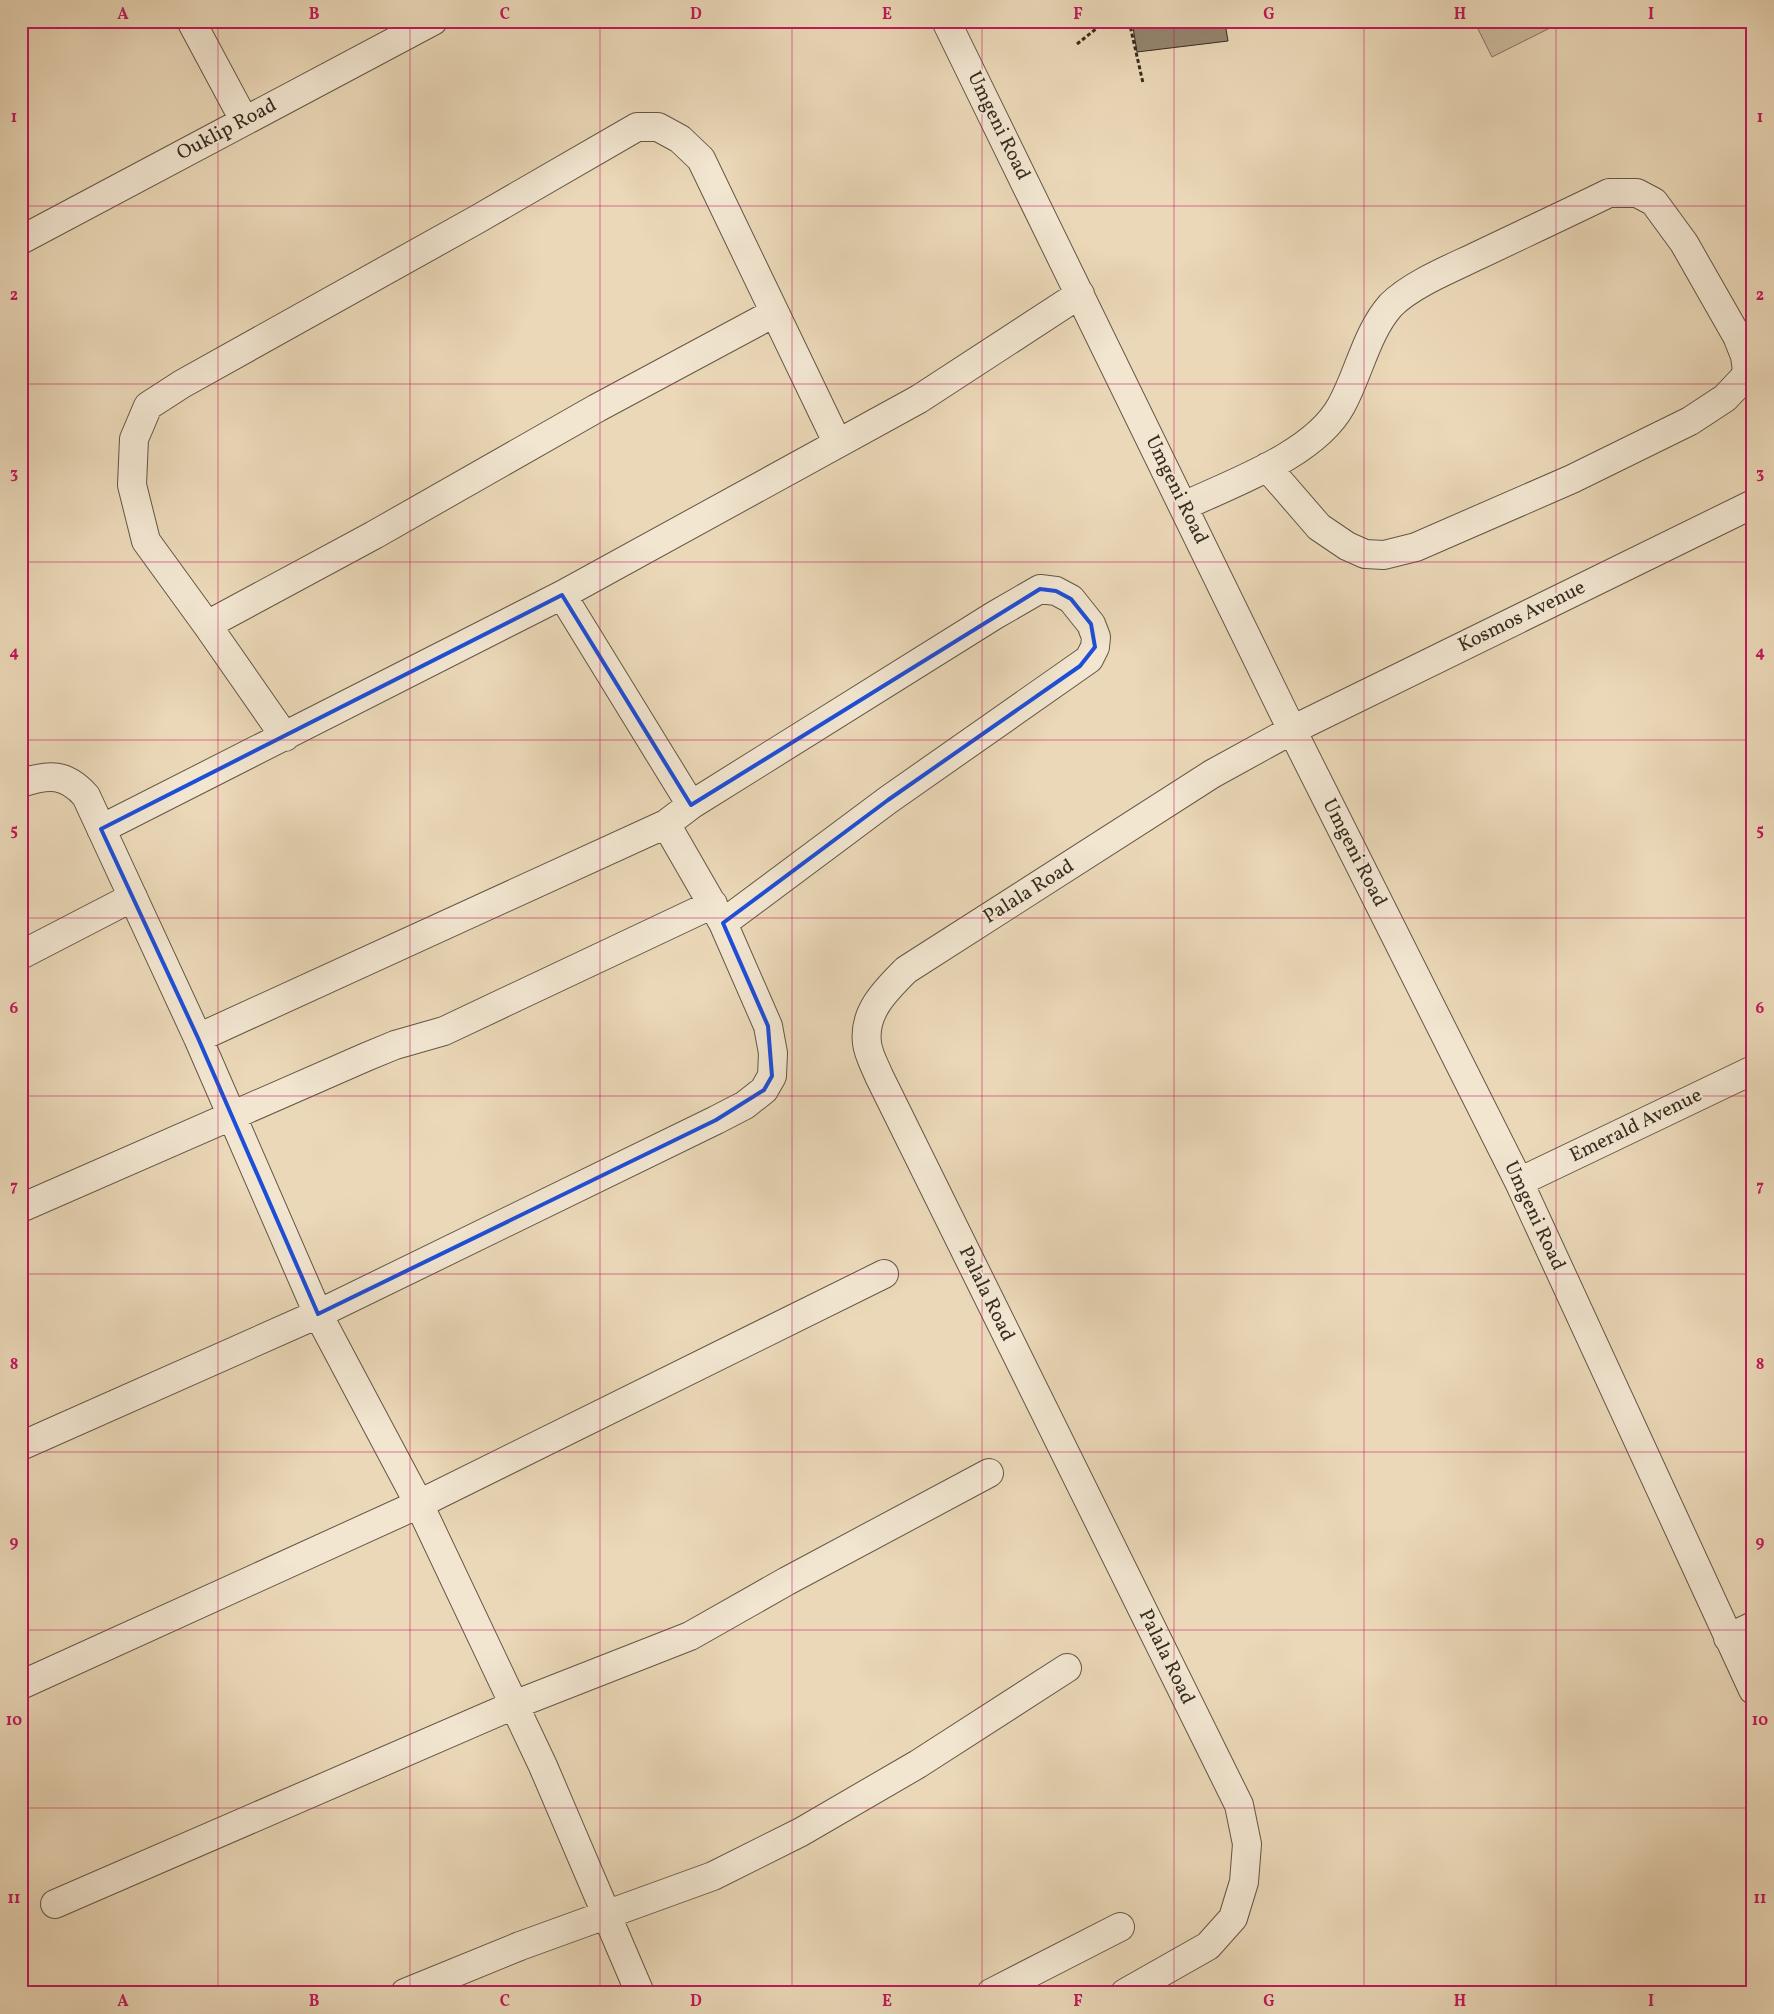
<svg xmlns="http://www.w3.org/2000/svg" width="1774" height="2014" viewBox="0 0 1774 2014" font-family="Vollkorn,serif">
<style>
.green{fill:#ccbb9e;stroke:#81745e}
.building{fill:#94856f;stroke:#362c1f}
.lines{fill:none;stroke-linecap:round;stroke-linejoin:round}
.minor-casing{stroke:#635745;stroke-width:30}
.path{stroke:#362c1f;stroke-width:3;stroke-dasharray:4 2.5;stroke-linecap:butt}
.minor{stroke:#f2e6d1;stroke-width:28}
.marked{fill:none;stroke:#1d4ed8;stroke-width:4;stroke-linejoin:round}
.grid{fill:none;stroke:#c2185b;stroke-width:1;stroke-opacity:0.55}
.labels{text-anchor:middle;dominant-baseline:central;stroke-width:4;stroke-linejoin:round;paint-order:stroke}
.street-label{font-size:20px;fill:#362c1f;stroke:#f2e6d1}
.neatline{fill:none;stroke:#c2185b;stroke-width:2}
.grid-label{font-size:16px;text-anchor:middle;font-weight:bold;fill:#c2185b}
</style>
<rect width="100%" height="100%" fill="#ebd8b8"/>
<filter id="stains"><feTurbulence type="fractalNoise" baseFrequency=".004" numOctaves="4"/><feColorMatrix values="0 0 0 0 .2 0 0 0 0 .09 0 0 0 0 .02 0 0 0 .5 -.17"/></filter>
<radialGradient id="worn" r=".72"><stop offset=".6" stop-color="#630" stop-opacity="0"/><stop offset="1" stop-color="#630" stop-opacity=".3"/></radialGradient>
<path class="green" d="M1474 21H1564L1492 57Z"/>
<path class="building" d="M1132 21H1233L1225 23 1228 41 1137 52Z"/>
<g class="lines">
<defs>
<path id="minor" d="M191 21 244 120
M946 21 1292 730 1519 1182 1753 1690
M21 240 433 21
M1184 506C1232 483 1314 455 1341 406 1359 374 1366 333 1391 305 1412 284 1452 268 1479 255 1523 234 1566 214 1609 193H1637L1654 202 1684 243 1737 336 1745 356 1747 371 1743 379 1725 398 1690 421 1572 479 1416 547 1384 555 1365 554 1347 546 1319 527 1267 467
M562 595 691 805
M207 625 374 535 597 408 774 313
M285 737 207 625 146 541 132 485 134 439 148 406 182 384 476 220 637 127H658L680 139 701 159 837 442
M21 783C49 774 66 773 86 796L198 1038 318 1314 419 1504 543 1766 640 1993
M101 829 562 595 919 399 1080 294
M21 955 133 897
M198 1038 666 824 691 805 995 615 1040 589 1056 591 1071 599 1091 624 1096 637 1095 647 1089 659 888 800 723 923
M1519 1182 1753 1070
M21 1208 366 1057 395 1045 444 1031 713 904
M21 1446 318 1314 716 1120 745 1105 764 1090 772 1076 773 1053 768 1026 723 923 666 824
M1728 1638 1753 1626
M21 1685 419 1504 884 1274
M55 1904 514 1705 690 1636 787 1581 989 1473
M405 1993 520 1946 713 1876 801 1832 918 1764 1067 1668
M991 1993 1120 1927
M1125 1993 1208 1946 1233 1918 1244 1882 1247 1844 1239 1805 879 1076C875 1066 868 1054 867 1043 863 1012 886 990 906 970L1212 774 1292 730 1753 504"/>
</defs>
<use href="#minor" class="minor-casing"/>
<path class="path" d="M1129 21 1143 83
M1272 21 1275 27
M1077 44 1106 21"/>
<use href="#minor" class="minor"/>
</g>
<path class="marked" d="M1040 589 1056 591 1071 599 1091 624 1095 647 1080 666 888 800 723 923 768 1026 772 1076 764 1090 716 1120 318 1314 198 1038 101 829 562 595 691 805Z"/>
<path class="grid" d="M218 21V1993M410 21V1993M600 21V1993M792 21V1993M982 21V1993M1174 21V1993M1364 21V1993M1556 21V1993M21 206H1753M21 384H1753M21 562H1753M21 740H1753M21 918H1753M21 1096H1753M21 1274H1753M21 1452H1753M21 1630H1753M21 1808H1753"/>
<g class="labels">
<g class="street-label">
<text transform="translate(998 126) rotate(64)">Umgeni Road</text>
<text transform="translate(227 130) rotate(-28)">Ouklip Road</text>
<text transform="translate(1176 490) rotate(64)">Umgeni Road</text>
<text transform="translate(1522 617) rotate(-26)">Kosmos Avenue</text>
<text transform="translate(1354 853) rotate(63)">Umgeni Road</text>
<text transform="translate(1029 892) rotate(-32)">Palala Road</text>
<text transform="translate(1636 1126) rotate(-26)">Emerald Avenue</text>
<text transform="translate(1534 1216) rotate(65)">Umgeni Road</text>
<text transform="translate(986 1294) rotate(64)">Palala Road</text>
<text transform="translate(1166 1657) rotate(64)">Palala Road</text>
</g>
</g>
<rect width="1774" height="2014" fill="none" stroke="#ebd8b8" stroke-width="55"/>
<rect x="28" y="28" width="1718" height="1958" class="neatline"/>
<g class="grid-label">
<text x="123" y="19">A</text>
<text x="314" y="19">B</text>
<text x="505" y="19">C</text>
<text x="696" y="19">D</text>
<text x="887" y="19">E</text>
<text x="1078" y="19">F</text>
<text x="1269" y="19">G</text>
<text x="1460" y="19">H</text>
<text x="1651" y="19">I</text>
<text x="14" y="122">1</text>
<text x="1760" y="122">1</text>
<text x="14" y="300">2</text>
<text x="1760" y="300">2</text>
<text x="14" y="478">3</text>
<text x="1760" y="478">3</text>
<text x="14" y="657">4</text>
<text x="1760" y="657">4</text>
<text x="14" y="835">5</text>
<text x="1760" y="835">5</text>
<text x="14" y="1013">6</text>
<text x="1760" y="1013">6</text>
<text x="14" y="1191">7</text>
<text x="1760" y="1191">7</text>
<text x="14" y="1369">8</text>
<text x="1760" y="1369">8</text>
<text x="14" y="1547">9</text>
<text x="1760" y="1547">9</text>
<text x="14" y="1725">10</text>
<text x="1760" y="1725">10</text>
<text x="14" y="1903">11</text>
<text x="1760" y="1903">11</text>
<text x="123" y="2006">A</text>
<text x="314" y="2006">B</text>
<text x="505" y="2006">C</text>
<text x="696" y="2006">D</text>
<text x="887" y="2006">E</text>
<text x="1078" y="2006">F</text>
<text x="1269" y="2006">G</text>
<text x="1460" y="2006">H</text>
<text x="1651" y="2006">I</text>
</g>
<rect width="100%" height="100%" filter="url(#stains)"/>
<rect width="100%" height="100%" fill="url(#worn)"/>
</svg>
